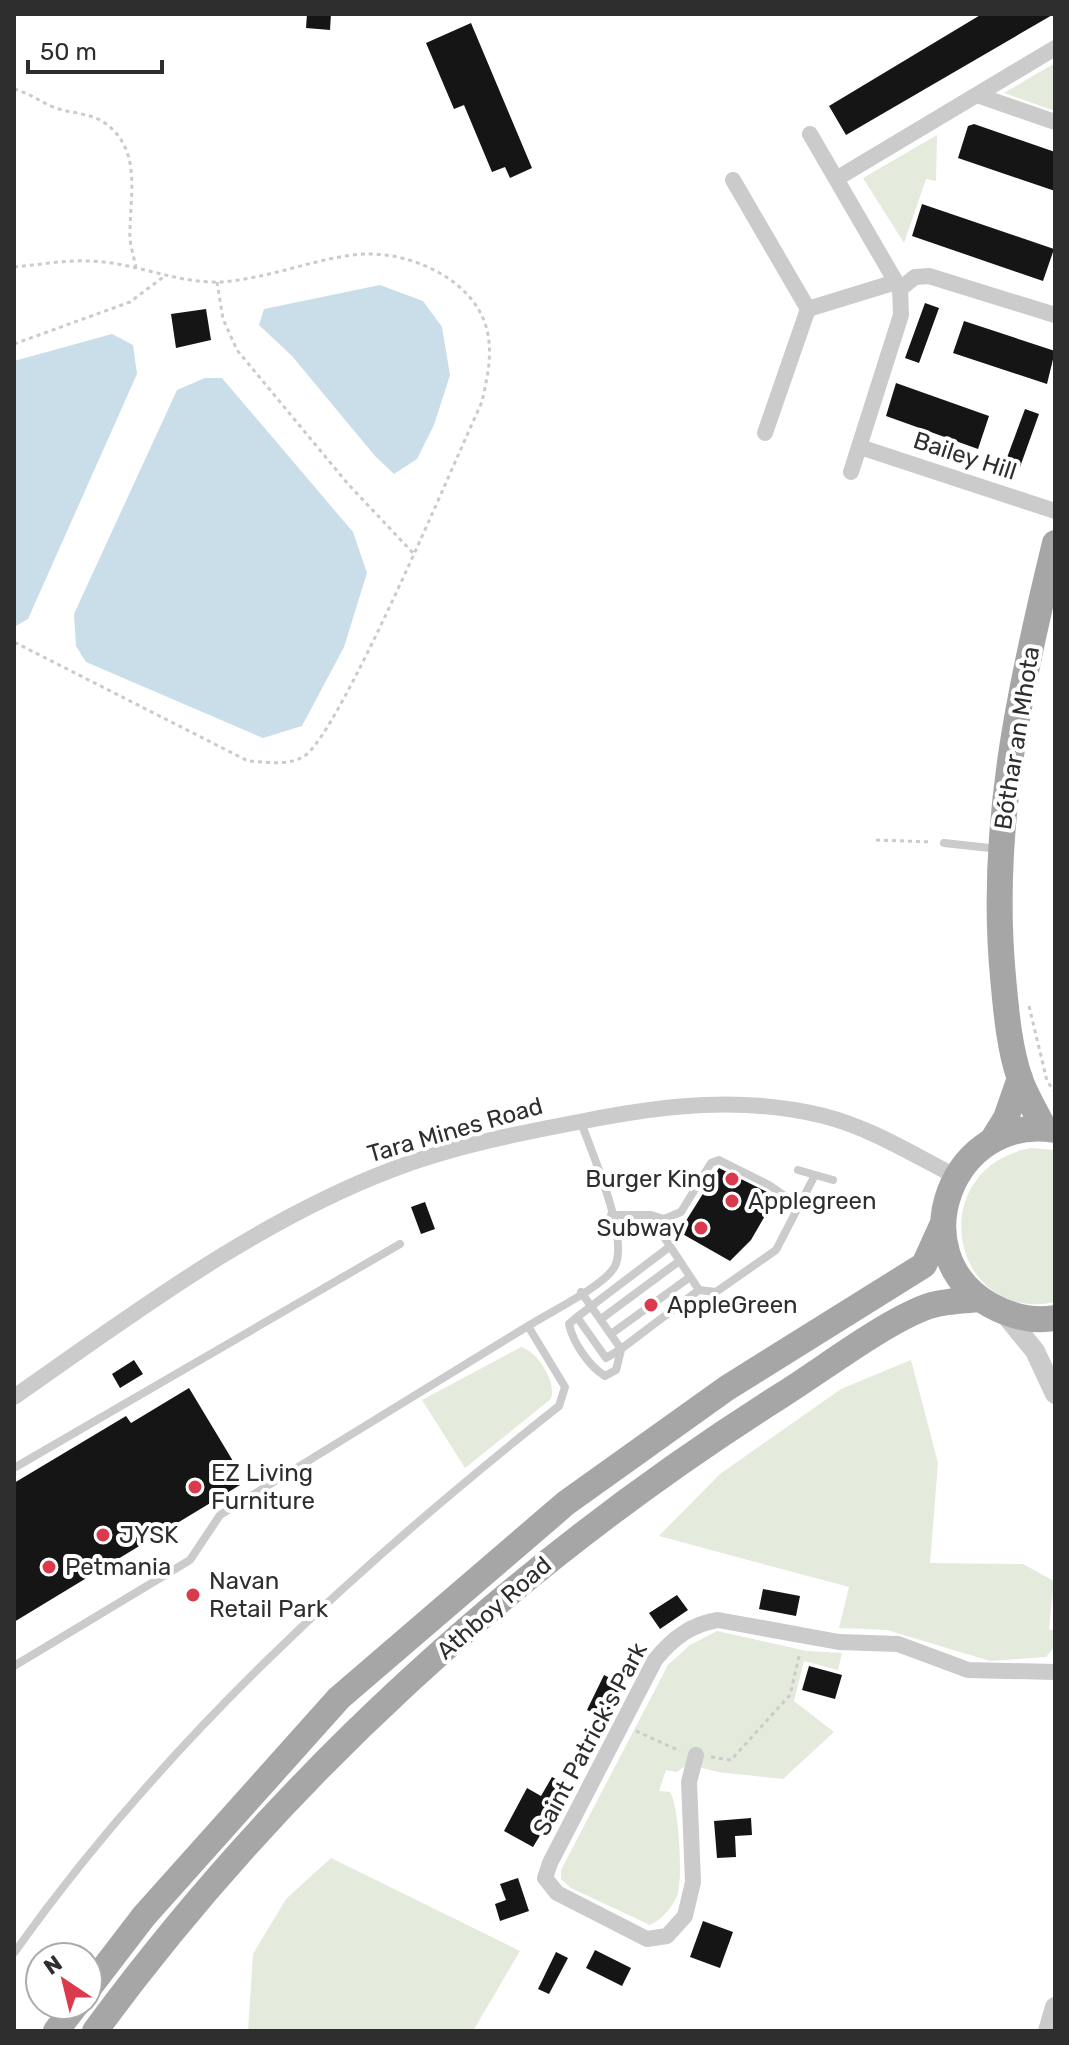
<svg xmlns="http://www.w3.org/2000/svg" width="1069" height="2045" viewBox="0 0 1069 2045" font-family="Rubik,sans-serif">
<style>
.green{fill:#e4eadc}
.water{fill:#c9dee9}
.building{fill:#151515}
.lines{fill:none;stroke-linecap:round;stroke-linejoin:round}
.path{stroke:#cbcbcb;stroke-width:3;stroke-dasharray:4 4;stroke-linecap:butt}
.service{stroke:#cbcbcb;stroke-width:8}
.minor{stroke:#cbcbcb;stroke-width:16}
.tertiary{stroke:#cbcbcb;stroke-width:20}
.primary{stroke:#a6a6a6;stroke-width:26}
.poi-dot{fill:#da3a4c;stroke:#fff;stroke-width:3}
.labels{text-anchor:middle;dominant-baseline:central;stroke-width:8;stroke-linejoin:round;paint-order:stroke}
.street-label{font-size:24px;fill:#2e2e2e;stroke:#fff}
.poi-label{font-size:24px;fill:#2e2e2e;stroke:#fff;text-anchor:start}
</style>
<rect width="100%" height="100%" fill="#fff"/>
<path class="green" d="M1055 63V111L1004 93Z
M937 135 936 181 926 179 904 243 863 178Z
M1030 1148 1055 1150V1302C952 1324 920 1171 1030 1148Z
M521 1347C538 1352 557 1382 551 1399L465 1468 422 1400Z
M911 1360 938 1463 930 1563 1023 1564 1054 1581 1049 1629 1055 1631V1646L1046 1657 990 1661 887 1630 839 1628 849 1587 659 1536 720 1474 841 1389Z
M717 1631 807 1651 842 1653 838 1670 804 1661 794 1701 834 1732 783 1779 718 1772 688 1764 677 1772 666 1770 659 1791 670 1792C679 1805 684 1885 676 1898 670 1910 662 1919 650 1925L571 1888 561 1879V1870L668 1665 690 1645Z
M331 1858 520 1951 473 2031H248L253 1954 286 1899Z"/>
<path class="water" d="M380 285 423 301 442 327 450 375 434 425 417 459 394 474 375 456 292 356 259 325 264 309Z
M112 334 133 345 137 374 28 619 14 627V361Z
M205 378H222L353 532 367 573 344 647 302 726 263 738 86 662 76 646 74 614 177 390Z"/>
<path class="building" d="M307 14H331L330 30 306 28Z
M982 14H1054L846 135 829 106Z
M471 23 532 168 510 178 505 167 492 172 464 105 454 109 426 43Z
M974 124 1055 152V191L958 158 968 126Z
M922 204 1054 249 1043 281 912 236Z
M925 303 939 308 919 363 905 358Z
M206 309 211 340 176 348 171 314Z
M964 321 1055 351 1047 384 953 353Z
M896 383 989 416 978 449 886 416Z
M1025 409 1039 414 1020 467 1005 463Z
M719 1168 769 1193 766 1214 751 1240 730 1261 679 1232Z
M425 1202 435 1229 421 1234 411 1207Z
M134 1360 143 1374 120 1388 112 1374Z
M189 1388 239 1471 233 1475 240 1485 14 1622V1483L126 1416 131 1423Z
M763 1589 800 1596 796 1616 759 1609Z
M677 1595 688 1610 660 1629 649 1613Z
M809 1666 842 1675 835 1699 802 1690Z
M604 1675 622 1684 606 1719 587 1710Z
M552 1777 570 1786 533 1847 504 1831 527 1788 541 1796Z
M751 1818 752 1835 735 1836 736 1857 717 1858 714 1821Z
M518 1878 529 1911 500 1921 495 1904 506 1900 500 1884Z
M703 1921 733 1932 720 1968 690 1957Z
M595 1950 631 1968 622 1986 586 1968Z
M556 1952 568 1958 549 1994 538 1989Z"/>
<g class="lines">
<path class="path" d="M14 89C29 93 39 101 53 107 70 114 89 112 105 123 142 150 130 194 130 232 129 243 134 256 136 268
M14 267C38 265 63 260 87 261 131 261 174 283 218 282 268 280 322 255 367 254 414 253 475 281 487 330 493 355 487 378 482 402 456 457 339 737 303 757 286 766 266 762 248 761L14 642
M217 282 223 319 237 350 348 484 413 553
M14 344 130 302 166 275
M876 840 932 842
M1029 1006 1047 1081 1055 1092
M636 1731 680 1751
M711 1757 731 1760 790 1695 800 1652"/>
<path class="service" d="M944 843 999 849
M798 1170 833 1180
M611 1215H651L664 1219 660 1231 699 1290 716 1292 776 1250 815 1175
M664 1219 681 1212 711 1163 719 1160 769 1185 801 1207
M581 1292 621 1349 699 1290
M577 1317 569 1324C573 1343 589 1366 605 1376L616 1370 621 1350
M601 1319 678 1262
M611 1334 690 1277
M621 1349 606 1358 577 1317 668 1248
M14 1468 400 1244
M14 1666 190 1560 220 1515 528 1326
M14 1953C163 1743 358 1565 559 1406L565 1387 528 1326C548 1313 605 1286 615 1266 629 1236 592 1154 581 1122"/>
<path class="minor" d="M977 95 1055 122
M810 134 900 289 915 277 929 276 1055 315
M836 179 1055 48
M733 180 808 309 896 282
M765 433 808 309
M860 447 1055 511
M851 472 901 315 900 289
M14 1397C133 1314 255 1222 391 1170 453 1146 520 1133 584 1121 664 1105 744 1096 824 1116 871 1128 912 1154 955 1176
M696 1755 689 1782 693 1882 685 1916 667 1936 647 1939 557 1893 545 1878 550 1863 655 1660C672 1639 691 1624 718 1620L839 1642 898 1644 968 1670 1055 1672"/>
<path class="tertiary" d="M1004 1313 1035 1351 1055 1394
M1048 2031 1055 2007"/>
<path class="primary" d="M1044 1128C1036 1112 1026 1096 1020 1079 1009 1048 1006 1009 1003 977 989 828 1020 686 1055 543
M1055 1130C952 1113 899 1253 990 1305 1010 1316 1032 1322 1055 1318
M993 1139 1006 1118 1020 1078
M88 1989 144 1916 339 1698 566 1503 727 1388 924 1265 943 1223
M56 2031 76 2005
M95 2031C280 1779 518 1562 782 1395 822 1370 883 1323 926 1307 942 1301 962 1301 979 1299"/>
</g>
<g class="poi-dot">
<circle cx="732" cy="1179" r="8"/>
<circle cx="732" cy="1201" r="8"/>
<circle cx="701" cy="1228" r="8"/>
<circle cx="651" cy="1305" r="8"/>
<circle cx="195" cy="1487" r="8"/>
<circle cx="103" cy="1535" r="8"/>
<circle cx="49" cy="1567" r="8"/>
<circle cx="193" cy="1595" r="8"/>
</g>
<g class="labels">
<g class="street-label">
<text transform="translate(965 456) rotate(18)">Bailey Hill</text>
<text transform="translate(1017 738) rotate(-81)">Bóthar an Mhota</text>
<text transform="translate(455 1130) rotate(-16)">Tara Mines Road</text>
<text transform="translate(494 1608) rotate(-41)">Athboy Road</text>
<text transform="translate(590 1739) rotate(-62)">Saint Patrick's Park</text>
</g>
<g class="poi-label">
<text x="716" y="1179" text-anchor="end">Burger King</text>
<text x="748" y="1201">Applegreen</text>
<text x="685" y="1228" text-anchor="end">Subway</text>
<text x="667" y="1305">AppleGreen</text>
<text x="211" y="1473">EZ Living<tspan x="211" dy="28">Furniture</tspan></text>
<text x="119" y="1535">JYSK</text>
<text x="65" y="1567">Petmania</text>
<text x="209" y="1581">Navan<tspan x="209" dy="28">Retail Park</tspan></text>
</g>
</g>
<rect width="1069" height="2045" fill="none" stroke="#2e2e2e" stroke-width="32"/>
<g transform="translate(64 1981) rotate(325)"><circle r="38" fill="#ffffff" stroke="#ababab" stroke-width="2"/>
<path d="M0-6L14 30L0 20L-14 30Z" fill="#da3a4c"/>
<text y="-12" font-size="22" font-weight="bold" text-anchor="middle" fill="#2e2e2e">N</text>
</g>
<path d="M28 60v12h134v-12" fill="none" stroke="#2e2e2e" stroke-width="4"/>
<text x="40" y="60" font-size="24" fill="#2e2e2e" stroke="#ffffff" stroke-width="6" paint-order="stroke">50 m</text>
</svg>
